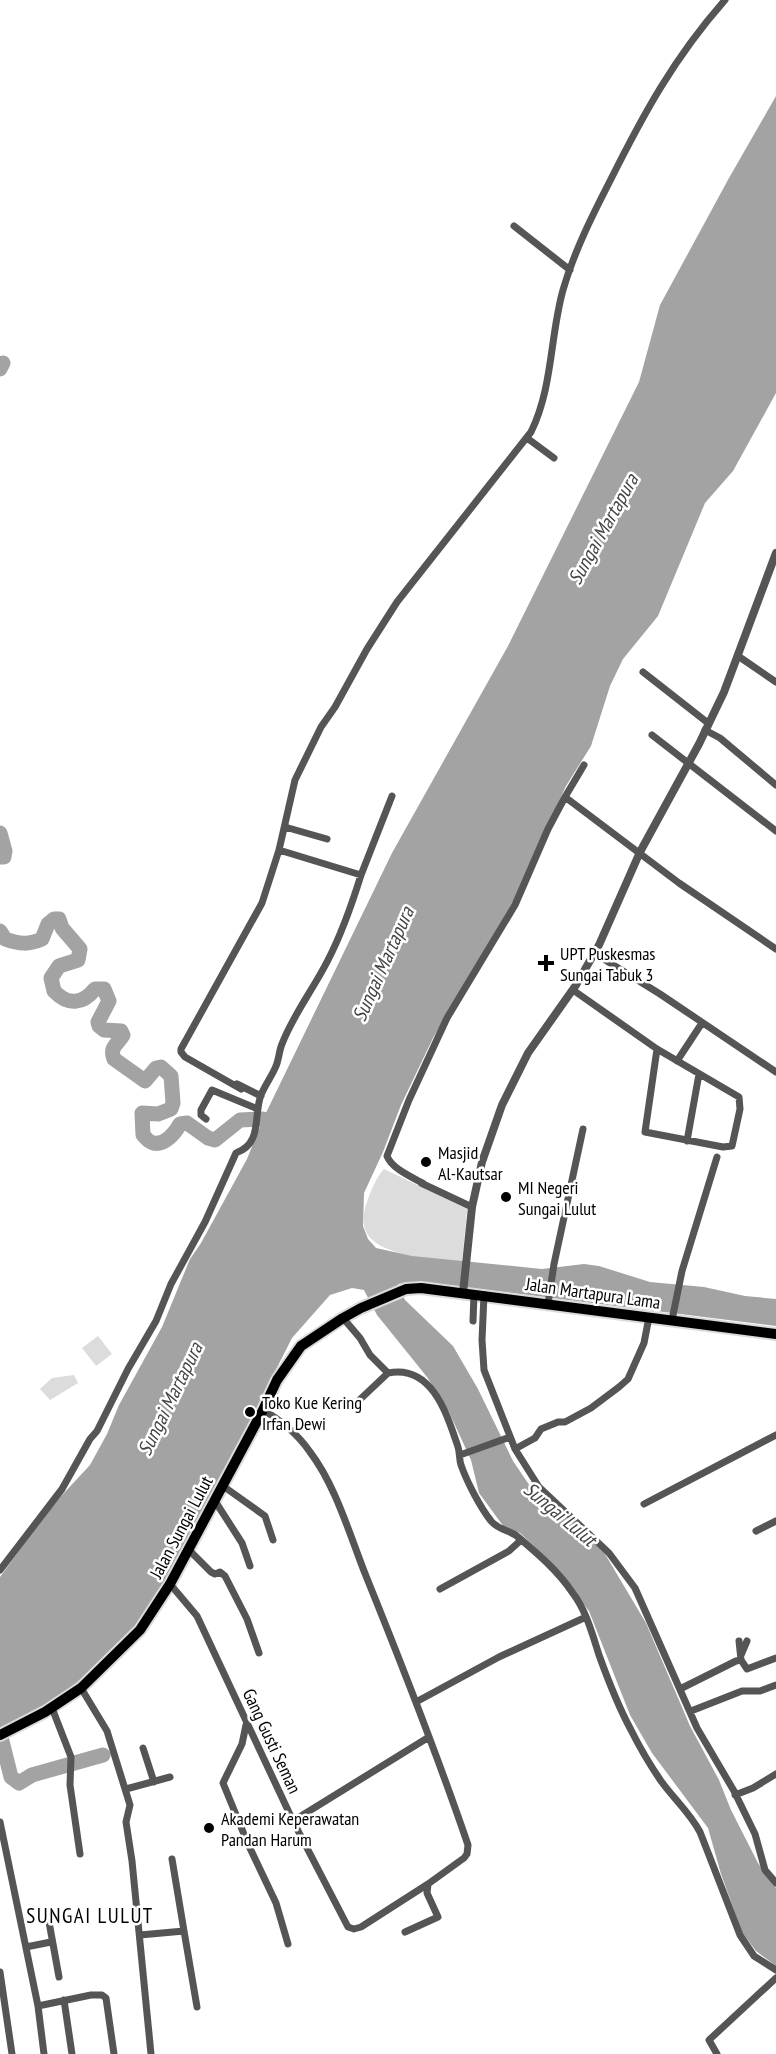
<svg xmlns="http://www.w3.org/2000/svg" width="776" height="2054" viewBox="0 0 776 2054" font-family="'PT Sans Narrow',sans-serif">
<style>
.green{fill:#dcdcdc}
.water{fill:#a3a3a3}
.lines{fill:none;stroke-linecap:round;stroke-linejoin:round}
.river{stroke:#a3a3a3;stroke-width:15}
.primary-casing{stroke:#dbdbdb;stroke-width:14}
.minor{stroke:#555;stroke-width:7}
.tertiary{stroke:#555;stroke-width:8}
.primary{stroke:#000;stroke-width:10}
.poi-dot{fill:#000;stroke:#fff;stroke-width:2}
.labels{text-anchor:middle;dominant-baseline:central;stroke-width:5;stroke-linejoin:round;paint-order:stroke}
.poi-label{font-size:18px;fill:#000;stroke:#fff;text-anchor:start}
.street-label{font-size:18px;fill:#000;stroke:#fff}
.water-label{font-size:20px;font-style:italic;fill:#444;stroke:#fff}
.quarter-label{font-size:21px;letter-spacing:1.5px;fill:#000;stroke:#fff}
</style>
<rect width="100%" height="100%" fill="#fff"/>
<path class="green" d="M384 1169 467 1209 462 1263C439 1261 373 1256 365 1229 362 1221 364 1210 367 1202 371 1190 376 1178 384 1169Z
M98 1336 112 1354 96 1366 82 1348Z
M74 1375 78 1383 50 1400 40 1389 52 1378Z"/>
<path class="water" d="M776 96V393L733 471 705 503 658 616 623 659 610 686 591 746 566 786 513 902 433 1038 401 1105 383 1152 364 1193 363 1226 368 1239 376 1248 412 1256 542 1269 584 1264 599 1266 650 1282 704 1287 745 1296 776 1299V1326L439 1284 412 1282 398 1284 405 1300 453 1346 478 1389 513 1461 534 1492 569 1520 605 1554 646 1623 690 1726 719 1780 731 1810 758 1863 776 1888V1966L756 1951 742 1932 721 1874 708 1828 652 1753 630 1715 589 1611 549 1560 520 1533 504 1527 479 1493 471 1460 449 1412 427 1377 377 1315 364 1290 352 1288 330 1295 292 1338 170 1579 141 1620 112 1654 63 1694 40 1709 0 1728V1577L51 1507 90 1465 107 1434 119 1405 162 1327 190 1259 201 1243 247 1159 263 1119 392 853 508 646 639 382 660 305 729 178Z"/>
<g class="lines">
<path class="river" d="M0 369 3 363
M0 833 5 851 4 857H0
M0 931 5 939C19 944 29 945 42 939L48 924 54 919H59L62 928 80 949 78 960 59 966 51 978 54 991C68 1006 83 1004 95 989H104L109 1001 98 1022 99 1026 104 1030 121 1031 123 1035C118 1044 109 1047 114 1059L145 1081 156 1068 161 1067 171 1076 173 1103 171 1109 158 1114 142 1113 143 1135C146 1138 148 1141 151 1142 163 1148 175 1133 180 1124L187 1123 208 1138 215 1140 240 1120 263 1119 281 1126
M0 1733 11 1777 19 1783 32 1775 103 1755"/>
<defs>
<path id="primary" d="M0 1735 45 1712 81 1688 140 1630 170 1584 263 1410 277 1380 301 1346 343 1318 361 1308 406 1289 421 1288 776 1334"/>
</defs>
<use href="#primary" class="primary-casing"/>
<path class="minor" d="M514 226 570 270
M527 438 554 458
M738 656 776 682
M643 672 708 723
M705 730 720 738 776 785
M652 735 776 831
M584 765 565 797 679 883 776 949
M285 827 327 839
M279 850 361 875 392 796
M594 953 660 994 776 1072
M573 990 657 1049 739 1097 740 1109 732 1146 723 1147 645 1132 657 1049
M677 1061 702 1023
M237 1084 261 1096
M241 1089 185 1057 181 1052V1049L262 903 279 850 295 780 321 727 335 707 367 649 397 602 531 432C553 387 550 336 563 290 574 252 592 216 610 181 644 113 674 58 725 0
M206 1119 201 1115V1110L212 1090 258 1109
M687 1141 699 1074
M421 1183 472 1207
M424 1184C412 1177 392 1169 387 1156L409 1100 447 1018 515 905 548 829 565 797
M484 1295 482 1340 484 1370 515 1449 539 1487 609 1553 635 1588 697 1728 734 1791 755 1834 765 1870 776 1883
M548 1304 554 1264 583 1129
M343 1318 360 1338 370 1355 388 1373
M672 1320 682 1271 717 1157
M473 1321 474 1294
M352 1407 388 1373C432 1364 447 1414 458 1447 460 1453 459 1459 461 1465 467 1482 480 1507 491 1521 500 1531 510 1530 518 1537 537 1553 558 1571 572 1592 586 1610 592 1633 599 1655 608 1680 618 1706 631 1730 640 1748 650 1765 661 1781 674 1799 690 1813 700 1832L740 1935 754 1956 776 1970
M263 1410C282 1421 297 1433 310 1452 336 1486 350 1536 366 1576 402 1665 437 1754 468 1845L467 1854 464 1858 428 1884 427 1893 438 1917 405 1932
M515 1449 535 1438 541 1429 558 1422H565L591 1408 619 1387 628 1379 644 1343 649 1317
M460 1455 510 1437
M223 1486 265 1516 273 1540
M215 1501 242 1543 250 1566
M644 1504 776 1435
M756 1531 776 1521
M189 1550 211 1572 215 1574 220 1572 225 1576 247 1619 259 1653
M0 1570 62 1489 90 1439 97 1431 128 1369 156 1321 171 1284 205 1222 236 1153C263 1143 253 1116 261 1095 265 1085 272 1076 276 1066 279 1059 279 1051 282 1044 293 1015 314 988 328 960 342 933 352 904 361 875
M170 1584 197 1616 293 1821 348 1927 354 1929 361 1927 428 1884
M440 1589 509 1551 521 1540
M739 1641 741 1660
M741 1655 747 1641
M81 1688 107 1731 130 1805 126 1822 132 1861 151 2054
M680 1689 736 1661 741 1660 747 1669 776 1658
M416 1702 499 1657 586 1617
M52 1708 71 1757 70 1785 80 1854
M691 1711 742 1691H760L776 1685
M246 1725 242 1744 223 1783 248 1844 276 1903 288 1944
M143 1748 154 1782
M126 1789 170 1777
M735 1795 753 1788 776 1774
M293 1821 429 1737
M0 1822 38 2006 44 2054
M172 1859 184 1931
M47 1911 59 1977
M140 1935 184 1931 197 2007
M26 1947 51 1942
M0 1972 12 2054
M64 2000 72 2054
M38 2006 91 1995H102L106 1998 114 2054
M717 2054 709 2040 776 1978"/>
<path class="tertiary" d="M463 1293 472 1207 482 1162 502 1105 528 1053 576 985 599 945 640 852 699 744 724 692 776 553"/>
<use href="#primary" class="primary"/>
</g>
<g class="poi-dot">
<path d="M543 954h6v6h6v6h-6v6h-6v-6h-6v-6h6z"/>
<circle cx="426" cy="1162" r="6"/>
<circle cx="506" cy="1197" r="6"/>
<circle cx="250" cy="1412" r="6"/>
<circle cx="209" cy="1828" r="6"/>
</g>
<g class="labels">
<g class="poi-label">
<text x="560" y="953">UPT Puskesmas<tspan x="560" dy="21">Sungai Tabuk 3</tspan></text>
<text x="438" y="1152">Masjid<tspan x="438" dy="21">Al-Kautsar</tspan></text>
<text x="518" y="1187">MI Negeri<tspan x="518" dy="21">Sungai Lulut</tspan></text>
<text x="262" y="1402">Toko Kue Kering<tspan x="262" dy="21">Irfan Dewi</tspan></text>
<text x="221" y="1818">Akademi Keperawatan<tspan x="221" dy="21">Pandan Harum</tspan></text>
</g>
<g class="street-label">
<text transform="translate(593 1293) rotate(8)">Jalan Martapura Lama</text>
<text transform="translate(181 1527) rotate(-62)">Jalan Sungai Lulut</text>
<text transform="translate(272 1741) rotate(65)">Gang Gusti Seman</text>
</g>
<g class="water-label">
<text transform="translate(603 529) rotate(-61)">Sungai Martapura</text>
<text transform="translate(383 964) rotate(-66)">Sungai Martapura</text>
<text transform="translate(170 1399) rotate(-64)">Sungai Martapura</text>
<text transform="translate(560 1514) rotate(40)">Sungai Lulut</text>
</g>
<g class="quarter-label">
<text x="90" y="1915">SUNGAI LULUT</text>
</g>
</g>
</svg>
